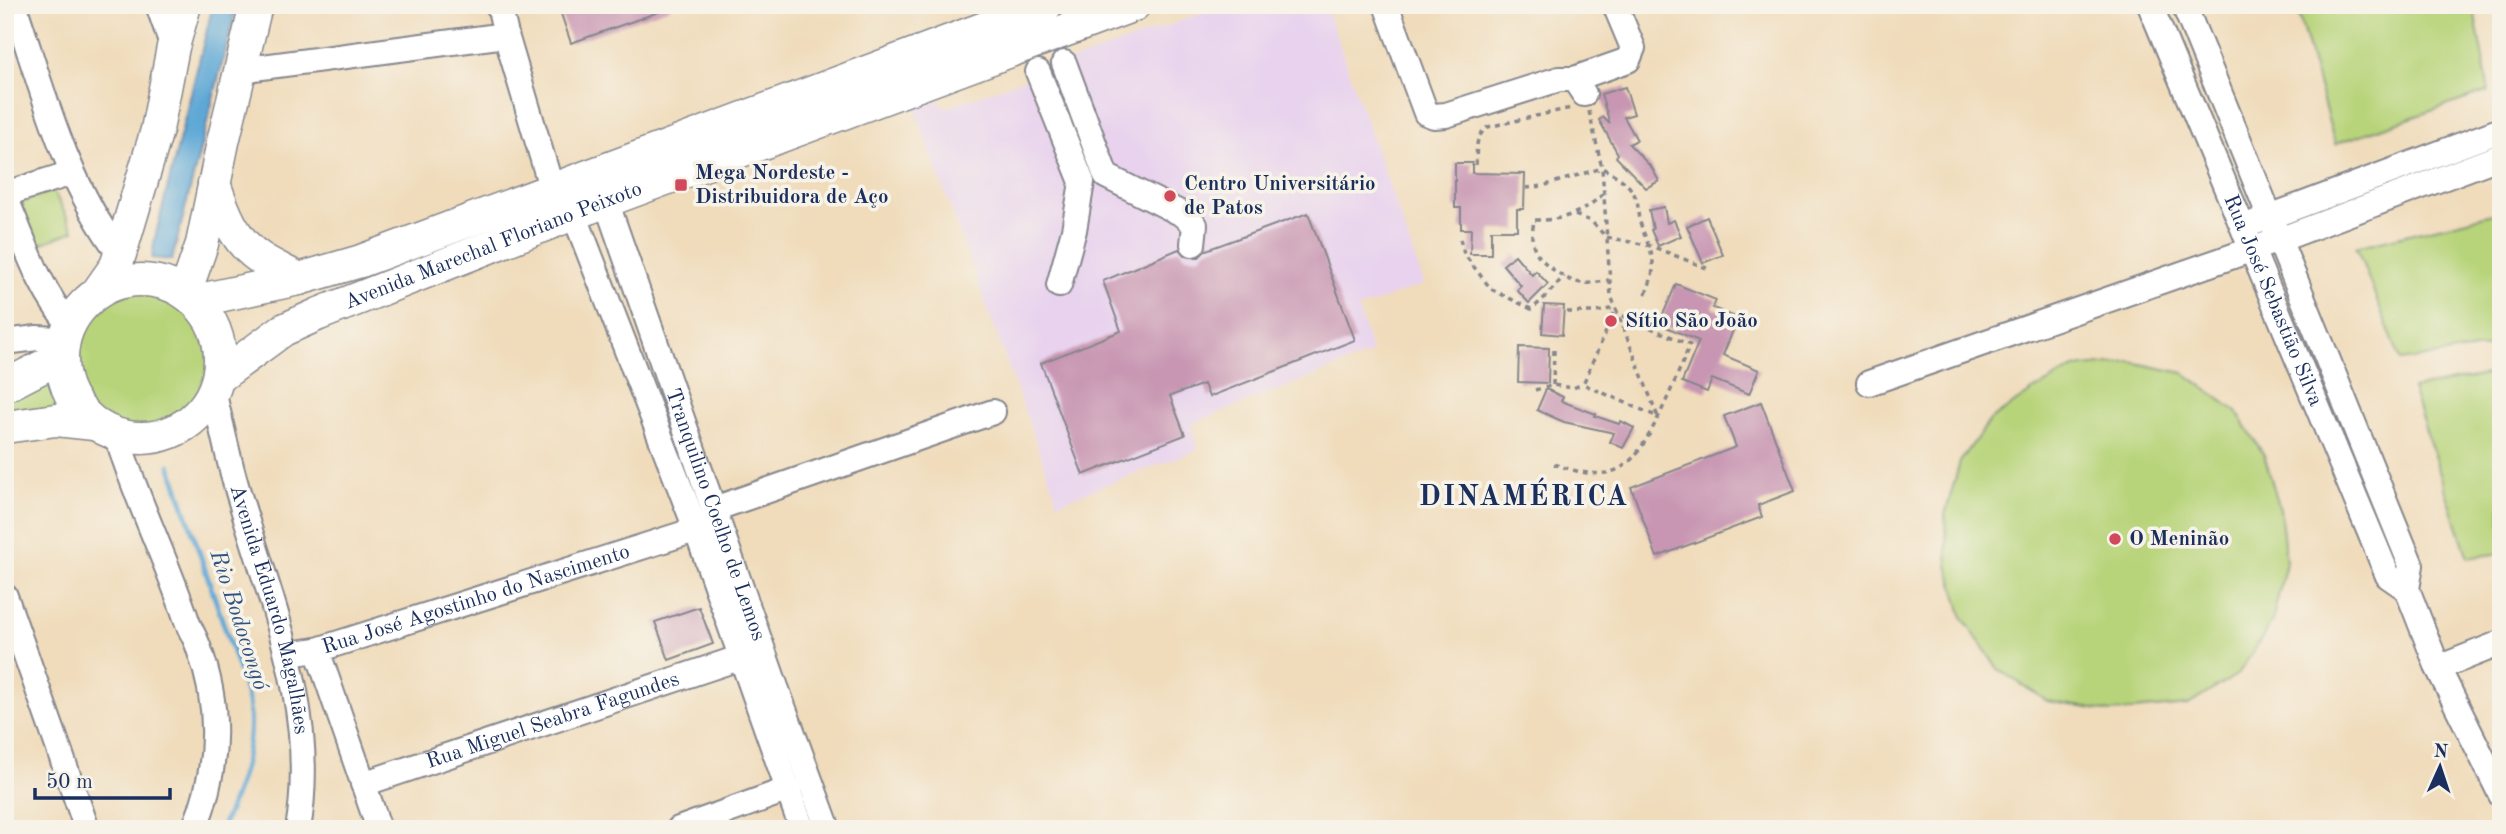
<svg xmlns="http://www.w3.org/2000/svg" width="2506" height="834" viewBox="0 0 2506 834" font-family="'Old Standard TT',serif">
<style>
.built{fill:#e8d2ee}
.green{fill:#b8d47a;stroke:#6a826c;stroke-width:2}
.water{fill:#5ea8d6;stroke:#3c6c9a;stroke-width:2}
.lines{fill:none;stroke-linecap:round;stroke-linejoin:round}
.stream{stroke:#5ea8d6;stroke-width:5}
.building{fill:#c896b2}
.minor-casing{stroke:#86868c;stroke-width:28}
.major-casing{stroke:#86868c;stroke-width:35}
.path{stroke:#86868c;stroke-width:3.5;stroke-dasharray:5 5;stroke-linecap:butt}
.minor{stroke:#fff;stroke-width:24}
.major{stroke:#fff;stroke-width:32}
.poi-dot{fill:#d1495b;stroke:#f7f3e8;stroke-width:2.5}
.labels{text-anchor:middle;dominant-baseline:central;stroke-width:7;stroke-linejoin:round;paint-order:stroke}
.poi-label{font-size:21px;font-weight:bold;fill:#1b2f5e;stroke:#f7f3e8;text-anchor:start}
.street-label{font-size:21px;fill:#1b2f5e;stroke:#f7f3e8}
.water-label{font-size:23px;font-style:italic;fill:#2f5382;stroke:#f7f3e8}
.district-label{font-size:28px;font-weight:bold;letter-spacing:2px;fill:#1b2f5e;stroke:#f7f3e8}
</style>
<rect width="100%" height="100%" fill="#f7f3e8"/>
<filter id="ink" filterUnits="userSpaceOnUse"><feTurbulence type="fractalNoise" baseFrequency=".0143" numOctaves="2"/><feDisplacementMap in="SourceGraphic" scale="14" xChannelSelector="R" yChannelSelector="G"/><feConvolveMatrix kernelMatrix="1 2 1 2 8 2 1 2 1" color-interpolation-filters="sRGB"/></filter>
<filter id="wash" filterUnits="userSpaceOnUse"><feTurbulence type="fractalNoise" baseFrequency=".00686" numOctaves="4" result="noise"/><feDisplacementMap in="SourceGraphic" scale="28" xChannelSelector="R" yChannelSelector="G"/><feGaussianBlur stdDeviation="1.57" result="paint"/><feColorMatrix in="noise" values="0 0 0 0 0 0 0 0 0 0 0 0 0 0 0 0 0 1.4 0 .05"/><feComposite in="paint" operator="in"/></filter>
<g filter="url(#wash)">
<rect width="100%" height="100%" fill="#f0dcbb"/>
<path class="built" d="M1224 5H1325L1424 284 1358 309 1372 353 1191 424 1198 450 1058 503 912 101 929 93 946 108Z"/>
<path class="green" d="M2296 5H2473L2489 91 2335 144Z
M53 190 74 231 38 245 20 203Z
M2501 212V345L2401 361 2356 247Z
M67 358a74 74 0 1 1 148 0a74 74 0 1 1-148 0Z
M2131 362 2184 373 2237 412 2264 455 2280 509 2286 562 2272 622 2238 674 2188 705 2111 712 2047 701 1998 669 1963 618 1948 565 1945 515 1960 462 1990 420 2034 390 2074 368Z
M58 363 60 385 71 406 5 421V391Z
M2501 372V553L2468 558 2412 389Z"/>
<path class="water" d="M213 5H237L172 260 152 258 155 238Z"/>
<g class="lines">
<path class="stream" d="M170 465 239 670C242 680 246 691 248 701 255 747 239 788 221 829"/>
</g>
<g id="blocks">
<path class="building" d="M558 5H670V8L571 43Z
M1625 87 1634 114 1624 117 1637 140 1629 144 1652 168 1659 181 1646 188 1616 157 1618 154 1599 120 1603 117 1610 124 1601 94Z
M1455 163H1472V173L1525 174 1524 209H1517V230H1491V254H1470L1471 229H1461V208H1455Z
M1664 207 1667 223 1674 220 1681 236 1658 246 1651 230 1653 229 1649 210Z
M1308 213 1355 340 1209 397 1204 384 1170 396 1185 435 1083 475 1041 363 1121 331 1103 281 1179 249 1185 256 1198 258 1206 250Z
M1707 217 1723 255 1703 263 1687 226Z
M1515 255 1532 275 1536 271 1548 284 1529 303 1517 290 1521 286 1503 265Z
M1676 284 1716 300 1713 308 1738 318 1723 355 1759 370 1749 394 1712 379 1707 392 1682 382 1699 341 1659 324Z
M1544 305 1564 306 1562 335 1542 333Z
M1519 347 1549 348 1548 383 1518 382Z
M1546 389 1563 397 1561 401 1596 414 1595 416 1619 424 1621 421 1634 428 1623 448 1610 442 1614 433 1564 422 1537 410Z
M1761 402 1795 491 1758 505 1762 517 1657 557 1631 487 1736 447 1724 416Z
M699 607 713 644 669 660 655 622Z"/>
</g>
</g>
<g filter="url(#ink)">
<use href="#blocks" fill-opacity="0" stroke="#86868c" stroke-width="2"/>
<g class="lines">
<defs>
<g id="minor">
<path d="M14 5C43 91 65 181 120 254"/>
<path d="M158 5 173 47"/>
<path d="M499 5 506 35 552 190"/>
<path d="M1386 5 1426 113 1434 116 1446 115 1559 79H1574L1584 94"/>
<path id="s1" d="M2150 5 2388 576 2407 589"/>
<path d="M2184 5 2411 565 2407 589 2438 668 2501 795"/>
<path d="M1064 63 1106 176 1184 215 1195 225 1193 244"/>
<path d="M240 70 506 35"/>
<path d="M1038 72 1082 182 1074 230 1059 285"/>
<path d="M1574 79 1628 60 1633 48 1615 5"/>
<path d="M5 194 72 173"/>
<path d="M5 197C23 237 39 291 69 323"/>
<path id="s2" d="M606 201 773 679 828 829"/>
<path d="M574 214 696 529 802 829"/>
<path d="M2256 222 2501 130"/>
<path d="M5 342 37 338 63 339"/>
<path d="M1869 383 2279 240 2501 156"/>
<path id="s3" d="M213 391C221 422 227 454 236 485 268 597 319 709 298 829"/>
<path d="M117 436C136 499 166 558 187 621 190 630 195 637 198 646 221 707 219 769 194 829"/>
<path d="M714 509 993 412"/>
<path d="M5 596 87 829"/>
<path d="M317 650 379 829"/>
<path id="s4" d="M288 654 317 650 711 525"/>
<path d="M2438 668 2501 643"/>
<path id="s5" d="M363 784 742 657"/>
<path d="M679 829 789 789"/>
</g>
<g id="major">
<path d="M214 183C223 210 234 241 260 258 272 266 286 272 299 279"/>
<circle cx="141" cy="359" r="79"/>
<path d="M97 293 116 266 120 254 157 130 173 47 185 5"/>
<path d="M185 293 202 244 223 142 256 5"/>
<path d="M195 301 299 279 361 261 1046 5"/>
<path id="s6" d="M219 377 283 330 319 314 606 201 1134 5"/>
<path d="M5 386 61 357"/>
<path d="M5 427 56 420 94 424"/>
</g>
</defs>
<use href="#minor" class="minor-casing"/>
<use href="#major" class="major-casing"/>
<path class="path" d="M1589 111 1602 168 1611 296 1658 417
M1476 165C1477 149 1474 137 1488 127L1571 108
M1526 188 1543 186 1602 168C1617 176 1631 183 1637 201 1639 208 1637 215 1640 222 1650 254 1661 261 1645 295
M1603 194C1583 213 1562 221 1534 220 1533 229 1530 238 1534 247 1538 261 1562 278 1576 282 1587 285 1598 282 1609 280
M1575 215 1591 221 1606 237 1651 246 1709 269
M1460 239 1464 254 1491 289 1531 309C1539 305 1557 284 1564 276
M1567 312H1597L1614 308
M1614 313 1583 384 1658 417
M1553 385 1554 350
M1535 390 1553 385 1573 388 1583 384
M1554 464C1575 471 1601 480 1622 467 1649 452 1677 374 1690 345L1617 313"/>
<use href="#minor" class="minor"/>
<use href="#major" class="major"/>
</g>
</g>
<g class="poi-dot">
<rect x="674" y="178" width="14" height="14" rx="3.5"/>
<circle cx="1170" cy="196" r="7"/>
<circle cx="1611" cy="321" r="7"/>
<circle cx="2115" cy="539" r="7"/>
</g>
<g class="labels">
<g class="poi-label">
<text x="695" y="173">Mega Nordeste -<tspan x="695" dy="24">Distribuidora de Aço</tspan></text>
<text x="1184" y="184">Centro Universitário<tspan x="1184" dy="24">de Patos</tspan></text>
<text x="1625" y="321">Sítio São João</text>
<text x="2129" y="539">O Meninão</text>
</g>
<g class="street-label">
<text stroke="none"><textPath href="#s6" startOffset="306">Avenida Marechal Floriano Peixoto</textPath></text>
<text stroke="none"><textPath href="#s1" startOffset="320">Rua José Sebastião Silva</textPath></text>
<text stroke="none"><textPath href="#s2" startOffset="332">Tranquilino Coelho de Lemos</textPath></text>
<text stroke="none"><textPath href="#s4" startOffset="196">Rua José Agostinho do Nascimento</textPath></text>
<text stroke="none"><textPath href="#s3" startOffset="226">Avenida Eduardo Magalhães</textPath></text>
<text stroke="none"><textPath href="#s5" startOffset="200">Rua Miguel Seabra Fagundes</textPath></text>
</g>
<g class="water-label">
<text transform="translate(239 620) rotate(72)">Rio Bodocongó</text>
</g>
<g class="district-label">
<text x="1524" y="498">DINAMÉRICA</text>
</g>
</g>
<rect width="2506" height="834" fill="none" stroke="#f7f3e8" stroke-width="28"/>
<g transform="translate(2440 767) rotate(3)" stroke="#f7f3e8" stroke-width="5" paint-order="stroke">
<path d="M0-5L12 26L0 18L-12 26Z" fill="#1b2f5e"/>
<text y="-10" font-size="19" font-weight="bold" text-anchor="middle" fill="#1b2f5e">N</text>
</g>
<path d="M35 788v10h135v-10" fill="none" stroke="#1b2f5e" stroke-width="3.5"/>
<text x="46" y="788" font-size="21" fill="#1b2f5e" stroke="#f7f3e8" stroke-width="5" paint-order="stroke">50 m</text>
</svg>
